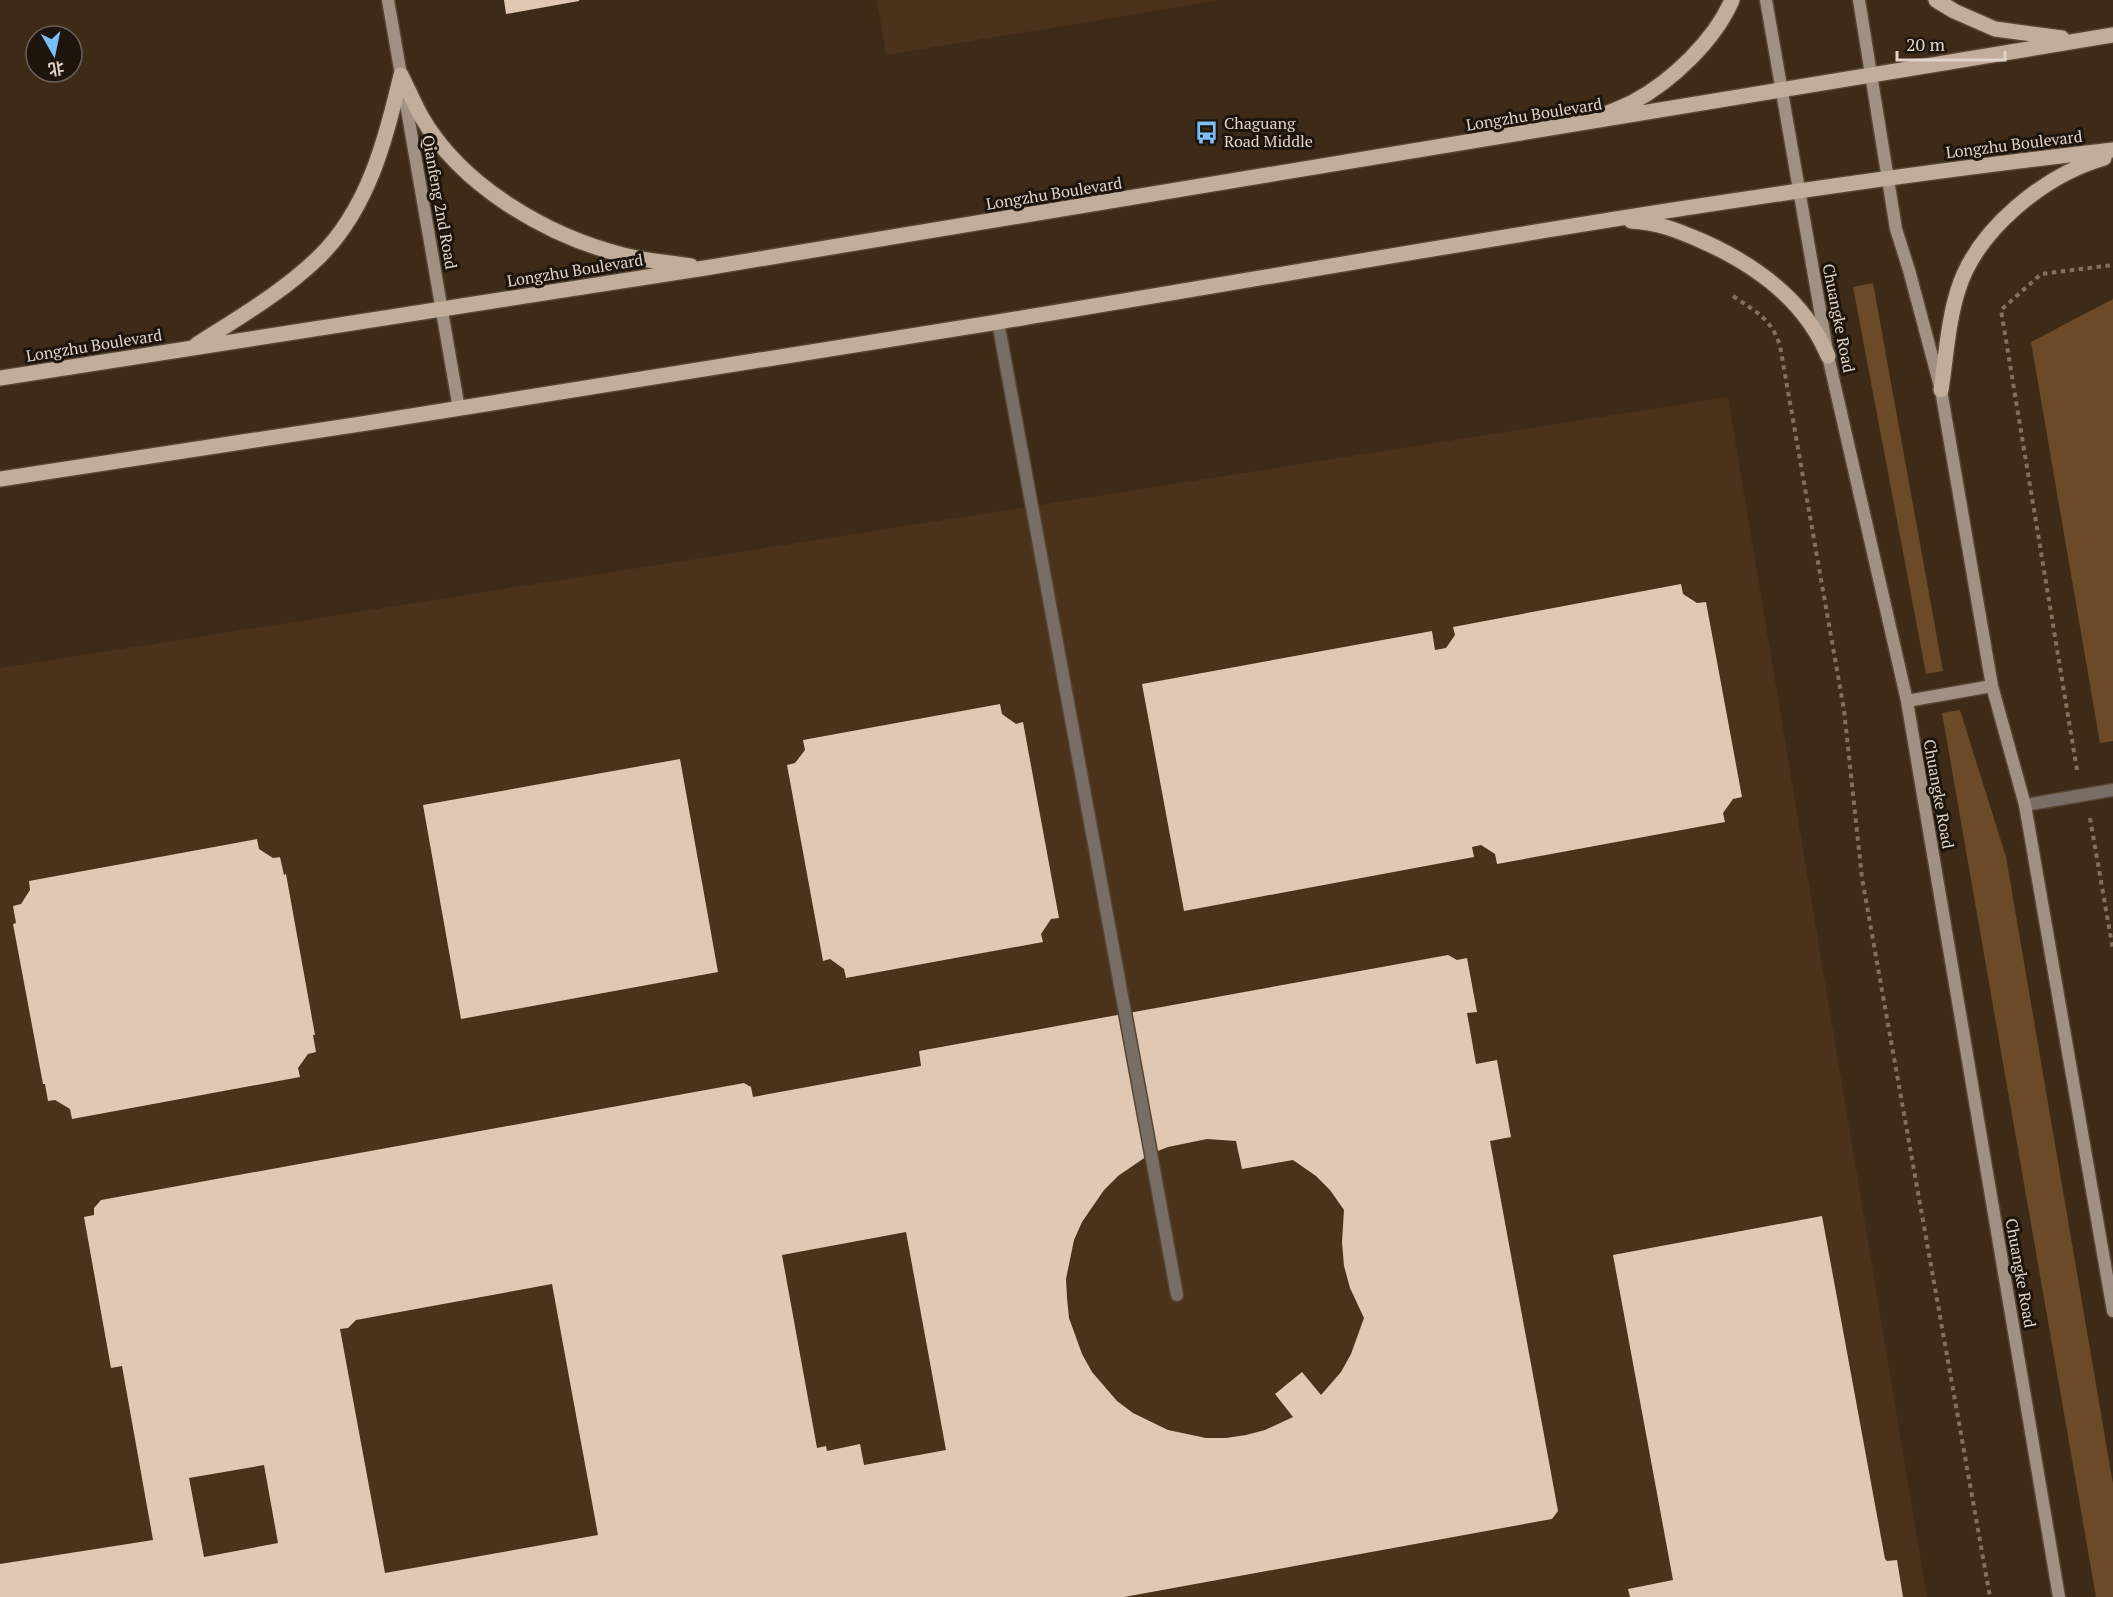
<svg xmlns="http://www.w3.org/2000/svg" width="2113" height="1597" viewBox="0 0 2113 1597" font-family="'PT Serif','Noto Sans SC',serif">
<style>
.built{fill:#4b321a}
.green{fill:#6c4a28}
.building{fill:#e1c8b2;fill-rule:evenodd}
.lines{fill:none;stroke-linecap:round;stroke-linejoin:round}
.lane-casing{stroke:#574533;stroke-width:15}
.street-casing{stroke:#574533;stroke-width:15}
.secondary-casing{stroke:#574533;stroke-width:15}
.primary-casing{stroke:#574533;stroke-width:18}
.path{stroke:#807060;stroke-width:4;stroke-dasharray:4.5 4.5;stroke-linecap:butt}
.lane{stroke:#786e65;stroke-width:12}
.street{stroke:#786e65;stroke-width:12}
.secondary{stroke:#a19183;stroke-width:12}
.primary{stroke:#c1ad9a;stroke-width:15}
.labels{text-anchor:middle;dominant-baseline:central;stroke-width:6;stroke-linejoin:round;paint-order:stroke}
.street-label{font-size:16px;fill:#e0d3c8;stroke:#1d140c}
.poi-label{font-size:16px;fill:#e0d3c8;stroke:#1d140c;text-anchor:start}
</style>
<rect width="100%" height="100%" fill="#3d2a17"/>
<path class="built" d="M877 0H1221L886 55Z
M1728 397 1927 1597H0V668Z"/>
<path class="green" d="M1873 283 1943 671 1926 674 1853 287Z
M2113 299V741L2100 743 2031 342Z
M1960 710 2006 857 2113 1484V1597H2096L1942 713Z"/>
<path class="building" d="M504 0H579V1L506 14Z
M1681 584 1683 594 1697 603 1706 602 1742 797 1733 799 1723 813 1725 822 1497 864 1495 854 1481 845 1472 847 1474 857 1184 911 1142 684 1432 631 1435 650 1446 648 1455 635 1453 627Z
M1000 704 1002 714 1016 724 1023 722 1059 918 1051 919 1041 934 1043 942 846 978 844 969 830 959 823 961 787 765 795 763 805 750 803 740Z
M680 759 718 972 461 1019 423 805Z
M257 839 259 849 273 858 280 857 284 875 286 874 315 1035H313L316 1052 308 1054 298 1068 300 1077 72 1119 70 1109 55 1100 48 1101 45 1084H43L13 924 16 923 13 906 21 904 30 890 29 881Z
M1448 955 1457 960 1467 958 1477 1012 1467 1013 1476 1064 1497 1060 1511 1137 1490 1141 1558 1511 1552 1519 1124 1597H0V1564L153 1540 122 1366 111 1368 84 1217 94 1215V1208L101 1200 744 1083 751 1087 753 1097 921 1066 919 1051ZM1207 1139 1236 1141 1242 1169 1293 1160 1316 1176 1330 1190 1344 1210 1342 1242 1344 1266 1350 1288 1364 1318 1351 1354 1341 1372 1321 1395 1302 1372 1275 1394 1293 1417 1265 1430 1246 1435 1226 1438H1206L1168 1430 1133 1413 1117 1401 1092 1372 1082 1354 1069 1318 1067 1298 1066 1279 1074 1240 1082 1222 1104 1190 1118 1176 1150 1154 1168 1147ZM906 1232 946 1450 864 1465 860 1444 827 1451 826 1446 817 1448 782 1255ZM552 1284 598 1535 385 1573 340 1329 348 1328 356 1320ZM264 1465 278 1543 204 1557 189 1478Z
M1822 1216 1885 1559 1887 1561 1897 1560 1903 1597H1630L1628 1589 1673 1580 1613 1255Z"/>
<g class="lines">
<defs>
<path id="lane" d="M2025 805 2113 790"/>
<path id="street" d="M998 322 1177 1295"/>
<path id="secondary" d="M388 0 459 409
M1766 0 1828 356 1907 701 2059 1597
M1859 0 1896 229 1909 270 1941 390 1992 686 2025 805 2113 1311
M1907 701 1992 686"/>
<path id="primary" d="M1936 0 1954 11 1995 29 2062 38
M401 75C408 89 414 103 421 116 461 186 547 236 623 255 645 261 668 262 691 266
M1603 115C1613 111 1623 107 1633 102 1671 82 1715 40 1732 0
M1631 221C1657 222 1679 231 1702 241 1756 265 1805 300 1828 356
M196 345C238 318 283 292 319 257 368 209 386 139 401 75
M0 378 705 268 2113 35
M1941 390C1946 357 1948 322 1958 290 1977 229 2045 175 2104 158
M0 479C333 429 666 377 998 322 1369 261 1739 192 2113 150"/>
</defs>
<use href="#lane" class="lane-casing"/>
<use href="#street" class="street-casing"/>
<use href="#secondary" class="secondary-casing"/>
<use href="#primary" class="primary-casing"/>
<path class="path" d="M1733 296C1756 312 1771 318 1780 346L1844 710 1862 878 1990 1597
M2077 770 2001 310 2041 274 2113 265
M2090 818 2113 950"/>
<use href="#lane" class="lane"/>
<use href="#street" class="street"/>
<use href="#secondary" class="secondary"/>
<use href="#primary" class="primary"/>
</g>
<defs>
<symbol id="bus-bare" viewBox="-9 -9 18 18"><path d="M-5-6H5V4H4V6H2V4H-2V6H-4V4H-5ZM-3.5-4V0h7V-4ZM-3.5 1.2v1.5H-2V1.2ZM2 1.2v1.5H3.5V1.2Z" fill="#79bff8" stroke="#1d140c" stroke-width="2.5" paint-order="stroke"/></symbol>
</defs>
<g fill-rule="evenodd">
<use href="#bus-bare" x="1190" y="116" width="33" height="33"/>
</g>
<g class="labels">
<g class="street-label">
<text transform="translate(1534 114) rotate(-9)">Longzhu Boulevard</text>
<text transform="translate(2014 144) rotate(-7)">Longzhu Boulevard</text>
<text transform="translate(1054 193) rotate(-9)">Longzhu Boulevard</text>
<text transform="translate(440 202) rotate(80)">Qianfeng 2nd Road</text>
<text transform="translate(575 270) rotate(-9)">Longzhu Boulevard</text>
<text transform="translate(1839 318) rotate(79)">Chuangke Road</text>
<text transform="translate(94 345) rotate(-9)">Longzhu Boulevard</text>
<text transform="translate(1939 794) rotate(80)">Chuangke Road</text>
<text transform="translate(2021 1273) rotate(80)">Chuangke Road</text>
</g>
<g class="poi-label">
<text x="1224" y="123">Chaguang<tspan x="1224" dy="18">Road Middle</tspan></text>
</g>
</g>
<g transform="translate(54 54) rotate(171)"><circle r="28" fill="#1d140c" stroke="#6b6057" stroke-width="1.5"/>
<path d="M0-4.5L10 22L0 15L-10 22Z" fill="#79bff8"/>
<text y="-9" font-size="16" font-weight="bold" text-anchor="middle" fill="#e0d3c8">北</text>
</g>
<path d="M1897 51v9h108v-9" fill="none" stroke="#e0d3c8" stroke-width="3"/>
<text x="1906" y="51" font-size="18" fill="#e0d3c8" stroke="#1d140c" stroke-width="4.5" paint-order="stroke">20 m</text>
</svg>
